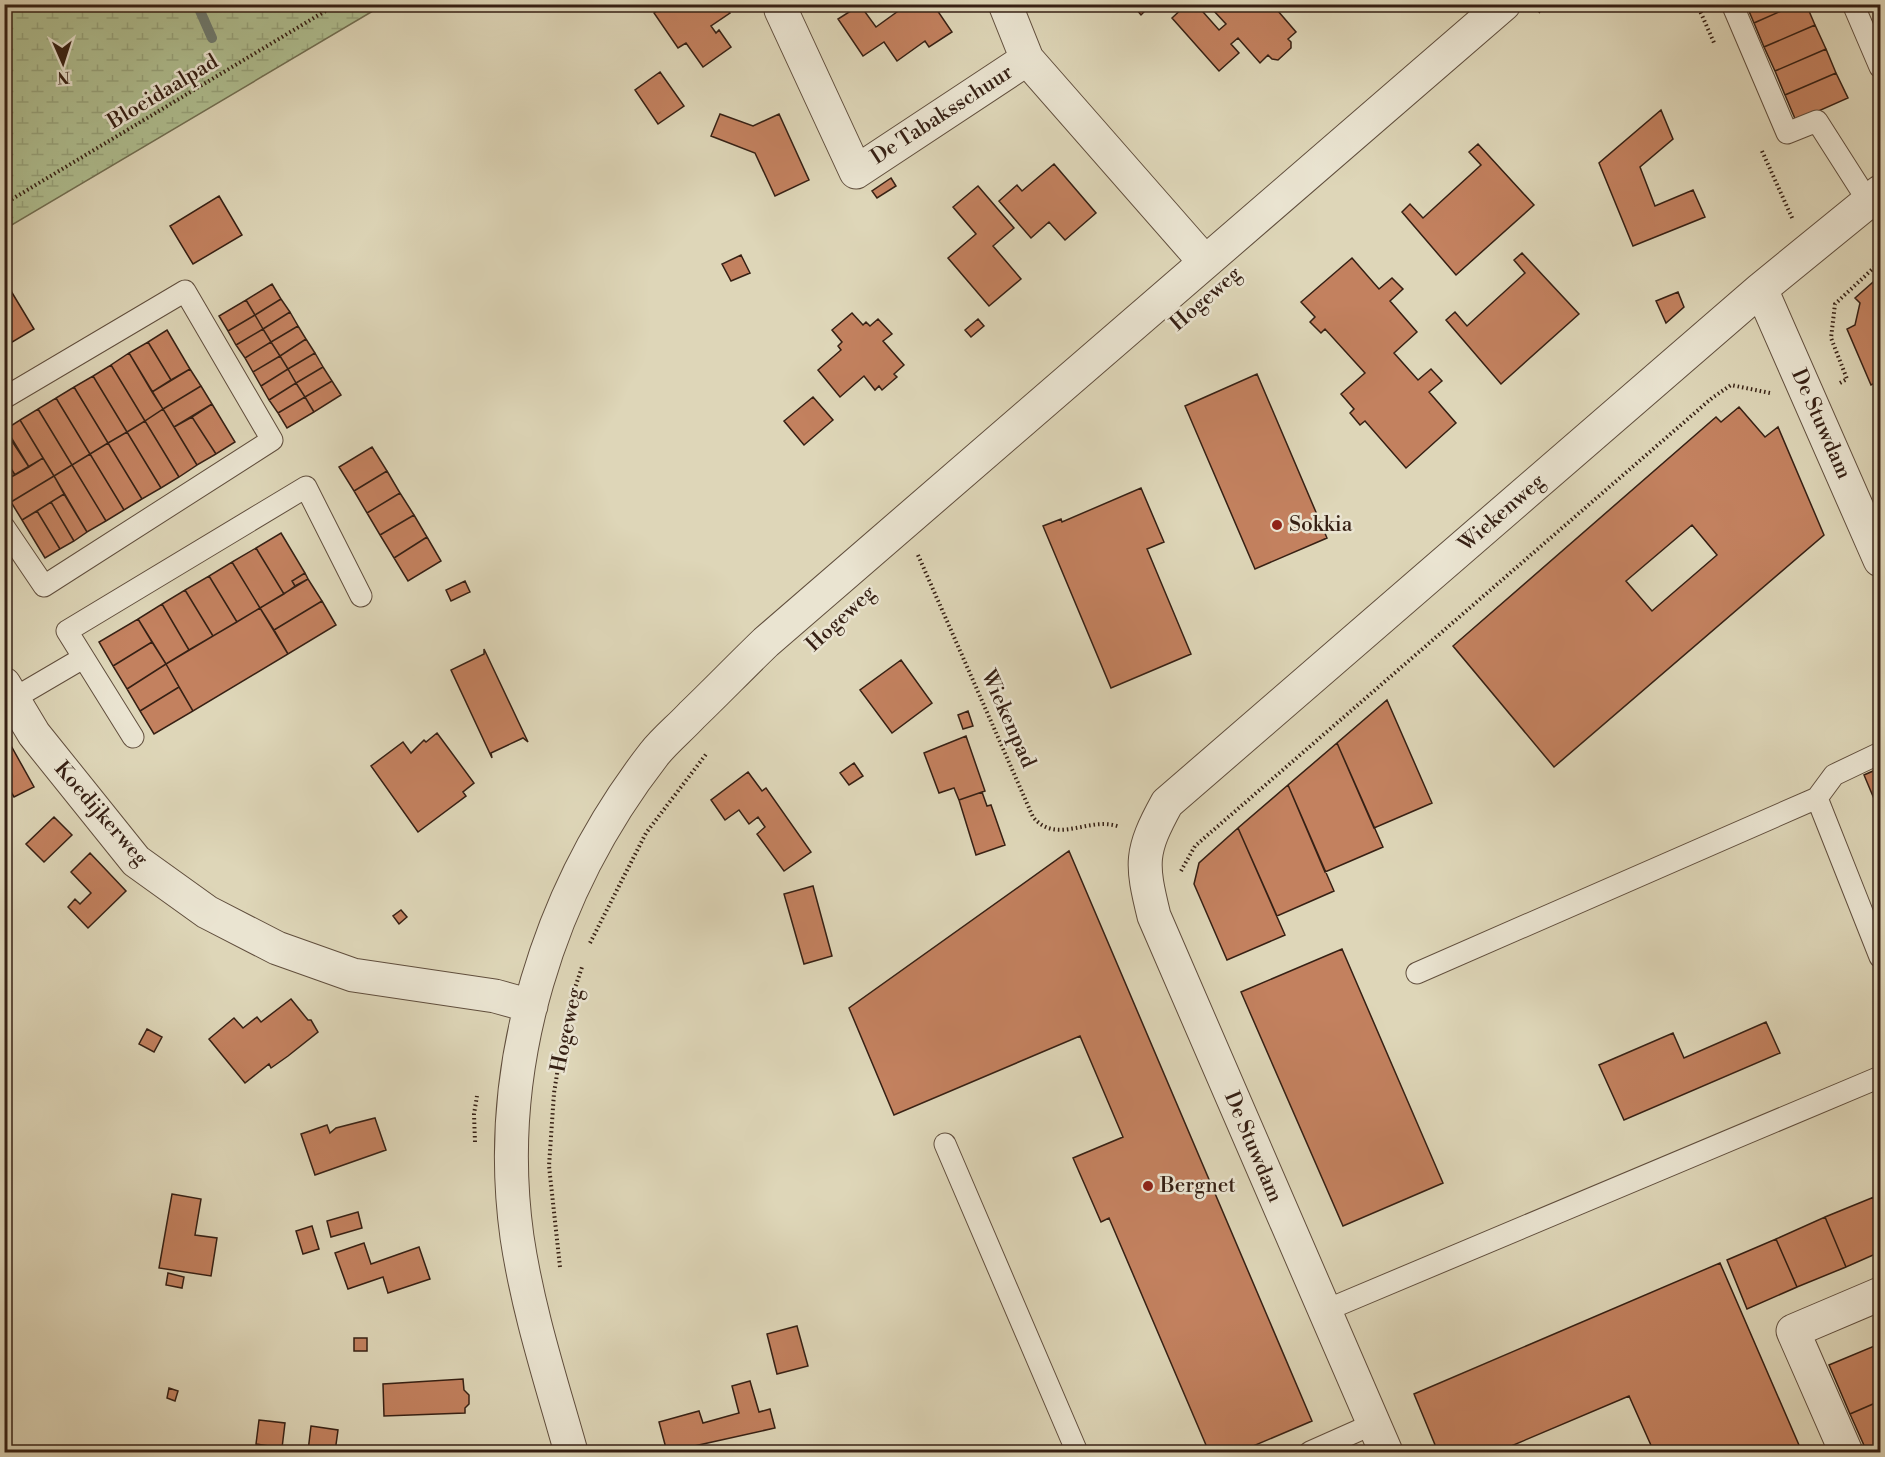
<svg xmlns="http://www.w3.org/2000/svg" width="1885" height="1457" viewBox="0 0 1885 1457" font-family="'Libre Bodoni',serif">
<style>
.wetland{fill:url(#wetland-marsh);stroke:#726f52;stroke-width:1.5}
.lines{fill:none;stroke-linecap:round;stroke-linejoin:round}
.stream{stroke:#6e7c72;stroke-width:10}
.building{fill:#c3815f;stroke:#362014;stroke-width:1.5;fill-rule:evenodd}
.service-casing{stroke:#604e3d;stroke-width:23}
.minor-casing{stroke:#604e3d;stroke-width:35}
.path{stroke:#362014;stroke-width:4;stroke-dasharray:1.5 3;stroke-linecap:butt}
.service{stroke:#eae4d1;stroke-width:21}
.minor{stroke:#eae4d1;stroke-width:33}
.poi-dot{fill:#8f2418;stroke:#eae4d1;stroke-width:2}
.labels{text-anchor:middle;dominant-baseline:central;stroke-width:5;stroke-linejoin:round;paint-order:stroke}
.street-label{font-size:21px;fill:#362014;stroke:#eae4d1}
.poi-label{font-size:21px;fill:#362014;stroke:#eae4d1;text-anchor:start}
</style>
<defs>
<pattern id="wetland-marsh" width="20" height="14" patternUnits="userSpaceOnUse" patternTransform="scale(1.5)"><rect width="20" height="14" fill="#afbe90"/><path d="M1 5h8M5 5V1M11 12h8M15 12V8" fill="none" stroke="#97a37b"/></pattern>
</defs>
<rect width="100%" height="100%" fill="#ded6b8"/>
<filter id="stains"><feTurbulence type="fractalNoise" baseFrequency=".00333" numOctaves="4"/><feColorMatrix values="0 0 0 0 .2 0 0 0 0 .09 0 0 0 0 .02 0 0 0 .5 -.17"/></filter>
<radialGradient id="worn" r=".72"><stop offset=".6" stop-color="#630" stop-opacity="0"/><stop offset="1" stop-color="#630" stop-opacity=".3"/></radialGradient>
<path class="wetland" d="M5 4H383V5L5 229Z"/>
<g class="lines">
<path class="stream" d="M197 4 212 38"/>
</g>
<path class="building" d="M667 4H724L730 13 711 26 716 33 719 30 731 47 703 67 686 43 678 48 654 13Z
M908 4H933L952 32 929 47 925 41 897 61 884 42 863 56 838 19 860 5 876 27Z
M1132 4H1143L1147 9 1141 15Z
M1187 4H1196L1219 30 1226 24 1213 10 1219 4H1272L1296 32 1288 39 1291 42V48L1278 60 1272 59 1268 55 1260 63 1238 38 1231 44 1239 53 1219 71 1172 18Z
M1746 4H1797L1754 23Z
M1797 4H1806L1815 25 1764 47 1754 23Z
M1872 4H1880V27V24Z
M1815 25 1826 49 1775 71 1764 47Z
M1826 49 1836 73 1785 95 1775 71Z
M660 72 684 106 658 124 635 90Z
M1836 73 1848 98 1796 121 1785 95Z
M1661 110 1673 139 1640 167 1655 206 1693 190 1705 217 1633 246 1599 163Z
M720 114 753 126 779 114 809 180 775 196 755 153 711 136Z
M1478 144 1534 205 1456 275 1402 212 1410 204 1423 218 1481 165 1469 152Z
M1054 164 1096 213 1065 240 1049 222 1031 238 999 201 1017 185 1022 191Z
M891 178 896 186 877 198 872 191Z
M978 186 1014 228 993 246 1021 279 989 306 948 258 976 234 953 207Z
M219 196 242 235 193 264 170 226Z
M1522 253 1579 314 1501 384 1446 320 1455 312 1467 326 1525 273 1514 260Z
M741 255 750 273 731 281 722 264Z
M1352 258 1379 289 1392 278 1403 289 1390 301 1417 332 1394 353 1418 380 1431 369 1442 381 1429 392 1456 423 1406 468 1365 421 1360 425 1350 413 1354 409 1341 394 1365 373 1325 329 1321 333 1310 322 1315 317 1301 302Z
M1880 276V380L1871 385 1847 329 1855 325 1860 303 1855 298Z
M272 284 281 299 255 315 246 300Z
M11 291 34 329 4 347V295Z
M1678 292 1684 307 1666 323 1656 301Z
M281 299 290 312 263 329 255 315Z
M246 300 255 315 228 331 219 316Z
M290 312 298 326 271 342 263 329Z
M852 313 863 325 866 322 870 326 878 319 892 334 883 341 904 365 894 374 897 377 882 390 879 386 875 390 864 376 840 397 818 370 841 350 838 346 842 342 832 330Z
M255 315 263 329 236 345 228 331Z
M978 319 984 326 971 337 965 330Z
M298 326 306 339 280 356 271 342Z
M263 329 271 342 245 358 236 345Z
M167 330 190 369 171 380 148 342Z
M306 339 315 353 288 369 280 356Z
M148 342 171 380 152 392 129 353Z
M271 342 280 356 253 372 245 358Z
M129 353 163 409 145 421 111 365Z
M315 353 323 367 296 383 288 369Z
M280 356 288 369 261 386 253 372Z
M111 365 145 421 127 432 93 376Z
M323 367 332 381 305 397 296 383Z
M190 369 201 386 163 409 152 392Z
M288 369 296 383 269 400 261 386Z
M1257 374 1327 538 1255 569 1185 406Z
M93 376 127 432 108 443 74 387Z
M332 381 341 395 314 412 305 397Z
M296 383 305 397 278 413 269 400Z
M201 386 212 404 174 427 163 409Z
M74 387 108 443 90 454 56 398Z
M305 397 314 412 287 428 278 413Z
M813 397 833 420 804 445 784 421Z
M56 398 90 454 72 465 38 409Z
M212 404 235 442 216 454 192 417Z
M1739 407 1765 437 1778 427 1824 535 1554 767 1453 646 1716 417 1721 422ZM1692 525 1717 555 1652 611 1626 581Z
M38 409 72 465 54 476 20 420Z
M163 409 197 465 179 477 145 421Z
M192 417 216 454 197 465 174 427Z
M20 420 43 458 29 467 6 429Z
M145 421 179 477 161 488 127 432Z
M4 429 29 467 15 475 4 457Z
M127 432 161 488 142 499 108 443Z
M108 443 142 499 124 510 90 454Z
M372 447 387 471 354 491 339 467Z
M90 454 124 510 106 521 72 465Z
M4 457 15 475 4 481Z
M43 458 54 476 11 502 4 491V481Z
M72 465 106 521 87 532 54 476Z
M387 471 400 493 367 513 354 491Z
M54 476 64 494 22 520 11 502Z
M1141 488 1164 542 1147 549 1191 654 1111 688 1043 526 1061 519 1062 522Z
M400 493 414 515 380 535 367 513Z
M64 494 87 532 74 541 51 502Z
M51 502 74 541 60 549 37 511Z
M37 511 60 549 45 558 22 520Z
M414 515 427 537 394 558 380 535Z
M281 533 305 573 292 581 295 586 284 594 256 548Z
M427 537 441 561 408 581 394 558Z
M256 548 284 594 260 608 232 562Z
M232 562 260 608 237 622 209 576Z
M305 573 308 579 295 586 292 581Z
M209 576 237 622 213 636 185 590Z
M308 579 322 601 274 630 260 608Z
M465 581 470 592 451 601 446 590Z
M185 590 213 636 189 650 162 604Z
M322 601 336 625 288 654 274 630Z
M162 604 189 650 166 664 138 619Z
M260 608 288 654 193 711 166 664Z
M138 619 152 642 113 666 99 642Z
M152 642 166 664 127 689 113 666Z
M484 649 528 742 523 738 491 753 492 758 451 670 484 654Z
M901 660 932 703 892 733 860 690Z
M166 664 179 687 140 711 127 689Z
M179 687 193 711 154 734 140 711Z
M1387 700 1432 803 1374 828 1337 743Z
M968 711 973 726 963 729 958 715Z
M437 733 474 783 463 792 466 796 418 832 371 766 403 742 411 753 424 740 426 742Z
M966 736 985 791 959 800 954 788 939 793 924 753Z
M9 742 34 787 14 797 4 780V745Z
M1337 743 1383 847 1325 872 1288 785Z
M854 763 863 776 849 785 840 773Z
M1880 768V813L1864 775Z
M748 772 762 791 766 788 811 852 784 871 757 834 765 827 758 817 749 824 739 810 725 820 711 800Z
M1288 785 1334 891 1277 916 1238 828Z
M982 792 987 806 991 805 1005 845 976 855 959 800Z
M54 817 72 835 44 862 26 844Z
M1238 828 1285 935 1227 960 1194 884 1199 863Z
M1069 851 1312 1421 1239 1452H1209L1109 1218 1101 1222 1073 1158 1123 1137 1080 1036 894 1115 849 1008Z
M90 853 126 891 88 928 68 907 75 899 80 904 91 893 71 872Z
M813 886 832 956 804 964 784 894Z
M401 910 407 917 399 924 393 916Z
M1342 949 1443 1183 1343 1226 1241 992Z
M291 999 308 1020H311L318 1032 288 1056 271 1068 269 1064 245 1083 209 1039 234 1018 243 1028 257 1017 261 1022Z
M1766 1022 1780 1053 1624 1120 1599 1065 1673 1033 1684 1058Z
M147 1029 162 1037 154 1052 139 1044Z
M375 1118 386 1150 315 1175 301 1134 327 1125 330 1133 336 1128Z
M172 1194 201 1199 195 1235 217 1238 211 1276 159 1268Z
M1874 1197 1880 1211V1252L1846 1267 1825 1217Z
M358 1212 362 1228 331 1237 327 1221Z
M1825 1217 1846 1267 1797 1287 1776 1239Z
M312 1226 319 1249 303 1254 296 1231Z
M1776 1239 1797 1287 1747 1309 1727 1260Z
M364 1243 371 1264 419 1247 430 1279 388 1293 383 1277 348 1289 335 1253Z
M1720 1263 1802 1452H1654L1629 1396 1497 1452H1438L1414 1394Z
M168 1273 184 1277 182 1288 166 1285Z
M797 1326 808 1366 777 1374 767 1334Z
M354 1338H367V1351H354Z
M1879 1344 1880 1401 1850 1414 1829 1365Z
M463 1379 464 1390 469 1395V1404L465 1408V1413L384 1416 383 1384Z
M750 1381 759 1412 770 1409 775 1428 667 1452 659 1422 699 1411 703 1423 739 1413 732 1386Z
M169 1388 178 1391 175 1401 167 1398Z
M1880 1401V1452H1867L1850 1414Z
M259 1420 285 1423 282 1448 256 1444Z
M311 1426 338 1430 335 1452 308 1451Z"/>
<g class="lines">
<defs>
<path id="service" d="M1732 4 1787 133 1817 121 1868 201
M1853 4 1880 67
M4 398 185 291 272 440 44 586 4 527
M13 699 83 658
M133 737 67 631 306 487 361 596
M1817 798 1880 957
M1417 973 1817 798 1834 775 1880 753
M945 1144 1077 1452
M1324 1311 1880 1077
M1310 1452 1373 1424"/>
<path id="minor" d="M1005 4 1027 59 1205 262
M781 10 856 172 1027 59
M1761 289 1880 560
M4 684 34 734 136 861 207 912 277 948 353 975 495 996 531 1006
M571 1452C551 1381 528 1311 517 1237 493 1066 549 889 654 754 665 740 680 728 692 715 717 691 741 666 766 642L1504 4
M1386 1452 1154 916C1141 863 1140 852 1167 803L1761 289 1880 192
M1846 1452 1793 1331 1880 1294"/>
</defs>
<use href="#service" class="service-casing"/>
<use href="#minor" class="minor-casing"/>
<path class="path" d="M1697 4 1715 45
M1538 12 1546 4
M1762 151 1793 220
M4 204 337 4
M1840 383 1847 379 1831 338 1835 304 1880 262
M918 555 1033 817C1057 846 1089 815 1120 827
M1181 871 1195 846 1712 398 1731 385 1770 393
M590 943 646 833 707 753
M570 1003 582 967
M475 1142 474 1114 477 1096
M560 1267 549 1166 554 1093 564 1030"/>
<use href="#service" class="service"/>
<use href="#minor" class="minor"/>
</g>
<g class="poi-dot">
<circle cx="1277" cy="525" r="6"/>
<circle cx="1148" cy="1186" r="6"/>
</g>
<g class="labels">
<g class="street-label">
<text transform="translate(163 92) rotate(-31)">Bloeidaalpad</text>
<text transform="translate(942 115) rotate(-33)">De Tabaksschuur</text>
<text transform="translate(1206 299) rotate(-41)">Hogeweg</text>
<text transform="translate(1821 424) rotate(66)">De Stuwdam</text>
<text transform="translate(1502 513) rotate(-41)">Wiekenweg</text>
<text transform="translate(841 619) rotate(-43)">Hogeweg</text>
<text transform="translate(1008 719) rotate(66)">Wiekenpad</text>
<text transform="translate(101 814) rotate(49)">Koedijkerweg</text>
<text transform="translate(567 1030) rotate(-78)">Hogeweg</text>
<text transform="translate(1253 1147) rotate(67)">De Stuwdam</text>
</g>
<g class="poi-label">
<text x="1289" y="525">Sokkia</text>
<text x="1160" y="1186">Bergnet</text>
</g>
</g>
<rect width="1885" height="1457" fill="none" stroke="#ded6b8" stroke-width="24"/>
<rect x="6" y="6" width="1873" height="1445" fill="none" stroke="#362014" stroke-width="3"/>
<rect x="12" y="12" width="1861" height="1433" fill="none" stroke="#362014" stroke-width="1.5"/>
<g transform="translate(63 63) rotate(177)" stroke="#eae4d1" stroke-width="4.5" paint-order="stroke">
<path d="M0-4.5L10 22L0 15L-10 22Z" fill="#362014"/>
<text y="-9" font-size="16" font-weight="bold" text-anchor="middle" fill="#362014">N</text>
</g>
<rect width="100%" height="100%" filter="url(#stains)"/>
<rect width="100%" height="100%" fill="url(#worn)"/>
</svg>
